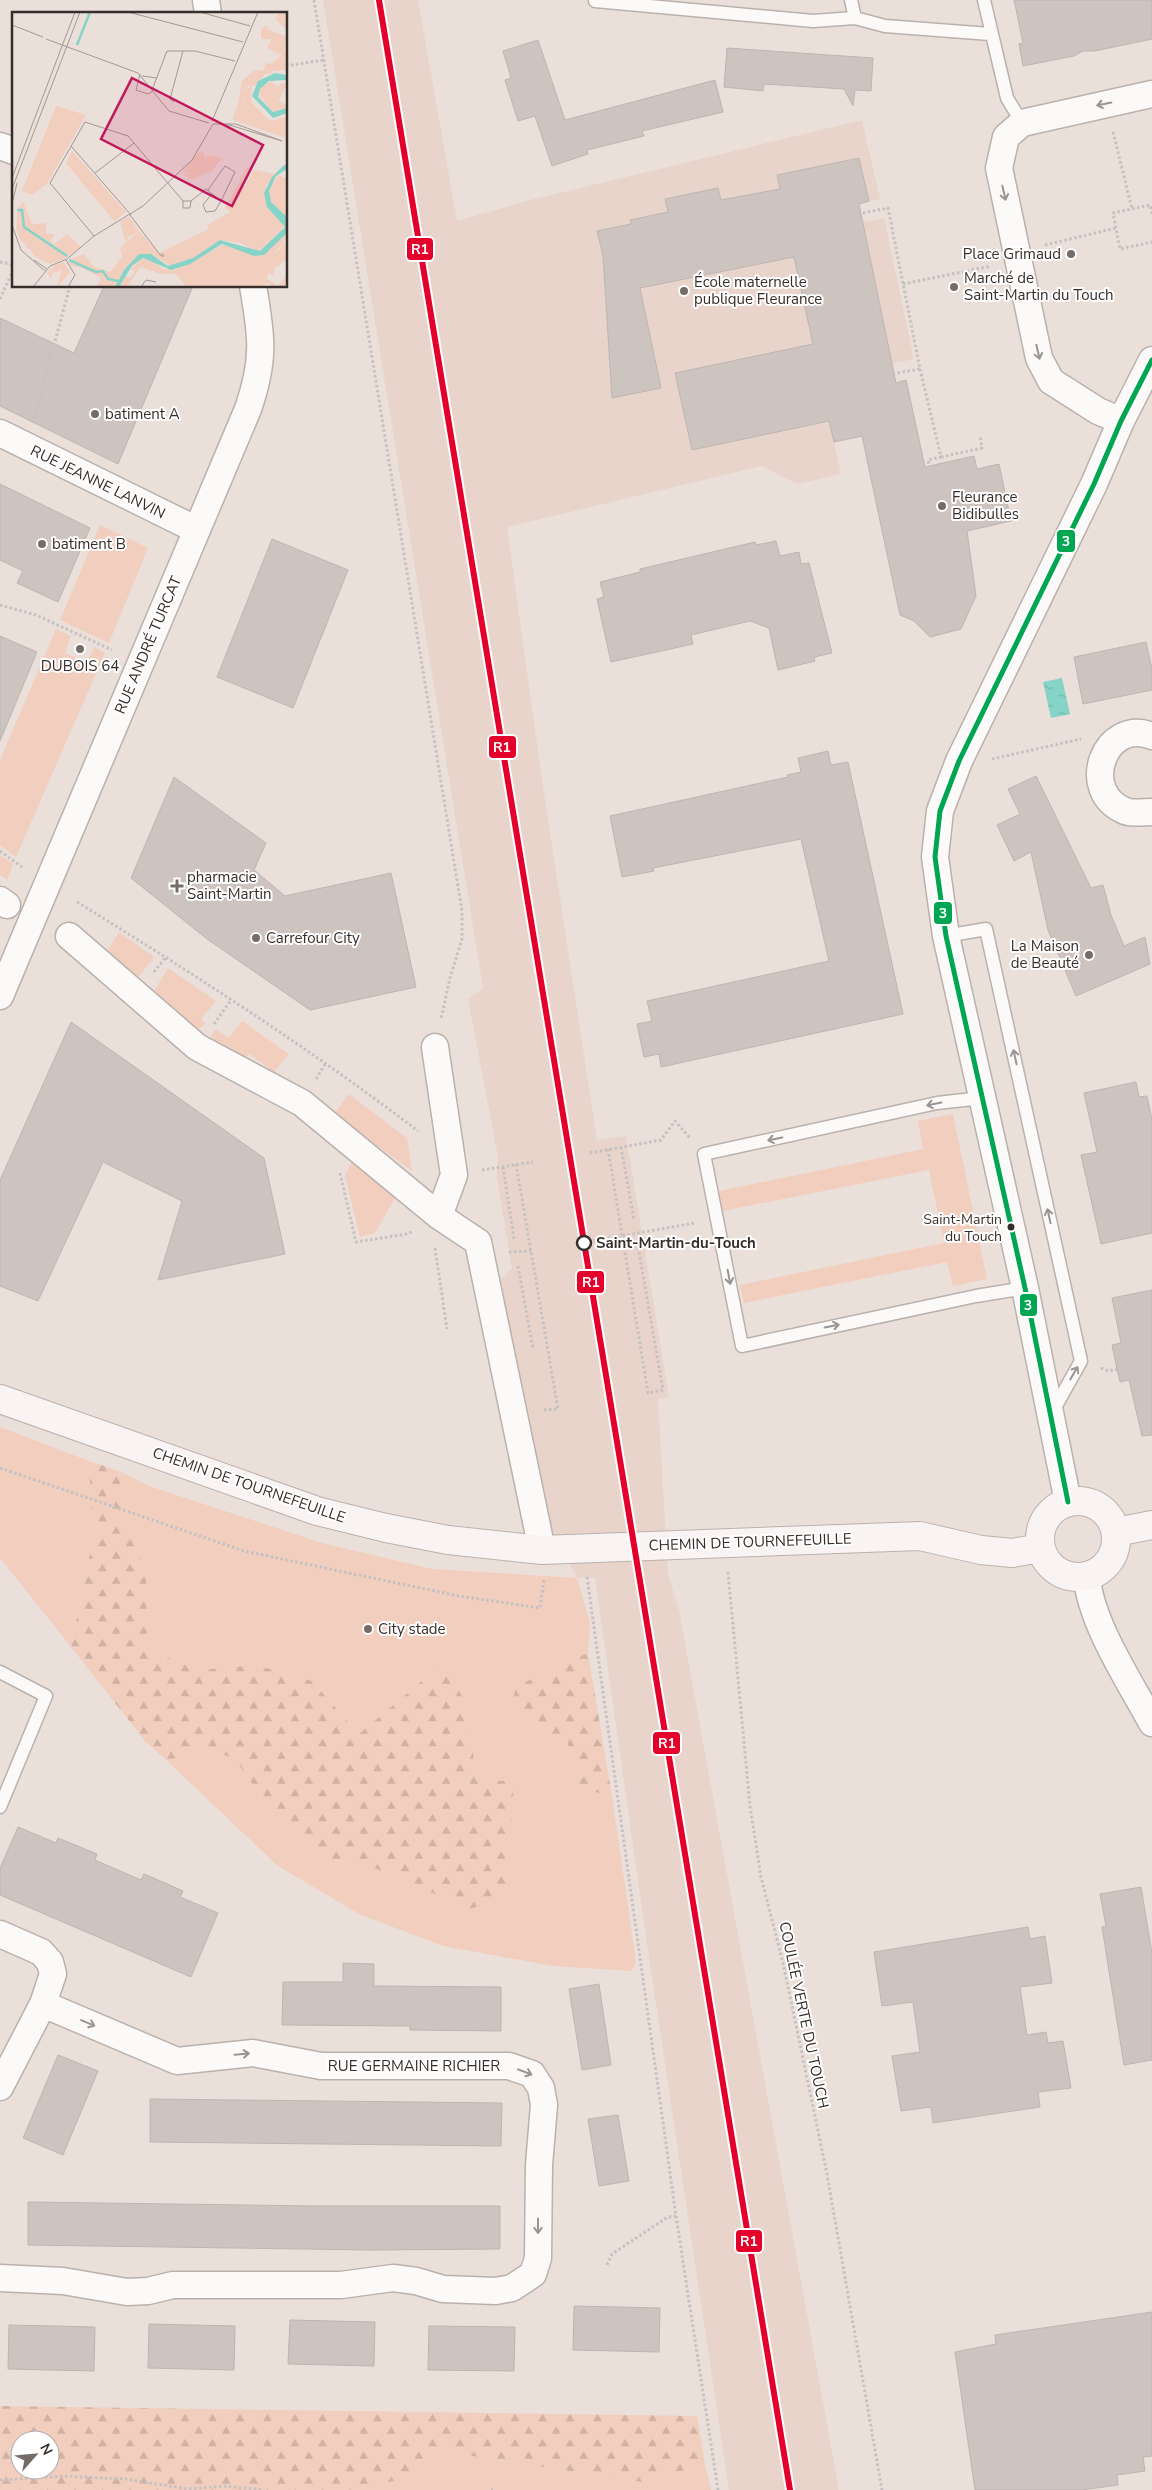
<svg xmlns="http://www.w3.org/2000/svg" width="1152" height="2490" viewBox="0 0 1152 2490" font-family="'Nunito Sans',sans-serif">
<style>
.built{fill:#e9d4cb}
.green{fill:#f2cebe}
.forest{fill:url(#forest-firs);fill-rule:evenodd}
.water{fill:url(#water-ripples)}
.building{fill:#cdc4c0;stroke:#beb5b1}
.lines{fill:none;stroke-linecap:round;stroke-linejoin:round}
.lane-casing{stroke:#bab1ad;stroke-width:15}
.street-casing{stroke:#bab1ad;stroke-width:29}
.secondary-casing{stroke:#bab1ad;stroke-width:30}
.path{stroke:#c6c1c0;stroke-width:3;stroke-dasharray:2.5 2.5;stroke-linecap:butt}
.lane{stroke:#fcfaf9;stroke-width:12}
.street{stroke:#fcfaf9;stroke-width:26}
.secondary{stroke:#f9f4f3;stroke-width:28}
.bus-1-casing{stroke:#fff;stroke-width:9}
.bus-1{stroke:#00a651;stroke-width:5}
.rail-1-casing{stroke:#fff;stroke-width:10}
.rail-1{stroke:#e4002b;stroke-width:6}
.oneway{stroke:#999492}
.poi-dot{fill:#756c68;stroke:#fff;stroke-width:2}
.bus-dot{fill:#362e2a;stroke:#fff;stroke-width:2}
.stop-dot{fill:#fff;stroke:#362e2a;stroke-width:2.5}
.labels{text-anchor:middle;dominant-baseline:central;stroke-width:4;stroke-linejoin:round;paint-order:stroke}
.bus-label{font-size:14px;fill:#362e2a;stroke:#fff;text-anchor:end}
.poi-label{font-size:15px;fill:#362e2a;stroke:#fff;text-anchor:start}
.street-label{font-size:15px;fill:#362e2a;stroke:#fff}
.stop-label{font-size:15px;font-weight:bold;fill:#362e2a;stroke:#fff;text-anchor:start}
.inset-river{fill:none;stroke:#86d4c7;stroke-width:2.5}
.inset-road{fill:none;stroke:#a39894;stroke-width:1}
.view{fill:#c2185b;fill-opacity:0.15;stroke:#c2185b;stroke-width:2.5}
.inset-edge{fill:none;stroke:#362e2a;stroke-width:2.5}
.line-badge{stroke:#fff;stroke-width:2}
.badge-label{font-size:14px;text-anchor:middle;font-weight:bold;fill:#fff}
</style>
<defs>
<pattern id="forest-firs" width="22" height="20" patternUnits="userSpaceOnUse" patternTransform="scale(1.25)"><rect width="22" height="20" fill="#f2cebe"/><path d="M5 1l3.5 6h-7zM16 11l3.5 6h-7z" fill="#d0b1a3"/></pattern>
<pattern id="water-ripples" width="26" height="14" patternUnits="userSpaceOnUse" patternTransform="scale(1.25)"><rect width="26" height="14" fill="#86d4c7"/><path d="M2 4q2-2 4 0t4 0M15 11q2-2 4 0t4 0" fill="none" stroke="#74b6ab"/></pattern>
</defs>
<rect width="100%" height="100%" fill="#ebdfda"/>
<path class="built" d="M323 0H418L457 221 526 201 862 120 880 199 856 204 860 223 884 218 914 359 891 364 894 383 906 380 916 425 834 442 841 474 797 484 762 466 507 527 542 780 597 1140 626 1136 669 1397 658 1399 668 1575 679 1610 839 2490H729L650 1964 595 1578H577L553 1535 524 1390 498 1291 501 1280 512 1268 497 1179 498 1157 468 999 483 988Z"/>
<path class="green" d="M100 525 148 548 109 643 60 620Z
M56 629 71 636 65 653 87 663 94 647 105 653 16 857 0 845V760Z
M0 855 13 864 7 880 0 875Z
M119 932 154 957 135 982 107 952Z
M168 968 216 1001 201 1019 206 1023 193 1035 151 996Z
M242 1021 289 1054 274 1072 249 1054 243 1062 208 1043 215 1029 229 1038Z
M349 1094 407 1138 412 1171 334 1114Z
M953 1114 987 1279 953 1286 947 1262 744 1303 740 1285 944 1243 929 1170 723 1211 719 1191 923 1149 918 1121Z
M354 1158 395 1198 375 1233 360 1237 345 1175Z
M0 1427 89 1461 93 1539 71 1647 0 1558Z
M119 1471 152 1487 322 1543 432 1569 577 1578 590 1623 588 1653 551 1669 517 1687 542 1733 567 1741 580 1788 612 1796 636 1962 632 1971 553 1966 443 1946 359 1914 278 1866 167 1761 205 1747 235 1759 278 1821 331 1859 377 1869 470 1908 514 1781 477 1780 466 1704 423 1680 359 1734 312 1681 256 1665 198 1670 147 1649 146 1570 127 1530Z
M439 2451 641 2482 705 2464 711 2490H375V2486L417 2474Z"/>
<path class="forest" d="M89 1461 119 1471 127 1530 146 1569 147 1649 198 1670 256 1665 312 1681 359 1734 423 1680 446 1665 466 1704 477 1780 514 1781 507 1895 470 1909 377 1869 331 1859 278 1821 235 1759 205 1747 167 1761 145 1741 71 1647 93 1539Z
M588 1653 612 1796 580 1788 567 1741 542 1733 511 1709 516 1687 551 1669Z
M0 2406 697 2416 705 2464 642 2482 439 2451 417 2474 375 2486V2490H0ZM20 2440H50V2470H20Z"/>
<path class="water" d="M1062 678 1070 714 1051 718 1043 682Z"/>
<path class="building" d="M1014 0H1152V39L1095 51H1083L1074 56 1023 66 1019 44 1023 43Z
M538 40 565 120 715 80 723 112 642 131 644 136 587 150 588 154 552 166 535 116 518 121 505 80 511 78 503 51Z
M727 48 873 58 871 91 855 90 853 106 844 89 764 84 763 91 724 87Z
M859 158 869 201 859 204 896 383 906 380 925 467 974 456 977 469 999 464 1011 521 967 531 976 596 961 629 930 637 914 621 900 615 862 436 834 442 829 421 692 450 675 373 813 344 794 257 640 288 661 388 612 398 603 256 597 231 631 224 630 220 668 212 665 199 718 188 721 200 780 189 777 175Z
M104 286H193L118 464 0 406V318L74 353Z
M0 484 90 528 58 602 17 583 23 571 0 560Z
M272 539 348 570 293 708 217 677Z
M776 541 780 556 799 552 801 564 809 563 832 653 814 657 815 661 778 670 769 628 750 621 691 635 693 644 611 662 597 599 604 597 600 582 640 572V569L755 542 756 545Z
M0 636 37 652 0 741Z
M1146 642 1152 669V690L1083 704 1074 657Z
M828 751 831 765 848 762 903 1014 661 1067 659 1054 644 1057 637 1024 652 1021 647 1001 829 961 801 839 653 868 654 871 622 877 610 816 788 777 787 775 801 772 798 758Z
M1036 776 1091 888 1103 885 1111 915 1124 946 1145 937 1150 964 1076 996 1048 930 1031 852 1014 861 997 825 1020 814 1008 789Z
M174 777 266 843 254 870 285 896 391 873 416 987 310 1010 207 939 131 878Z
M71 1022 264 1158 285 1254 158 1280 182 1201 103 1162 38 1301 0 1286V1180Z
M1136 1082 1139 1097 1147 1096 1152 1120V1233L1101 1244 1081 1155 1097 1152 1084 1093Z
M1152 1290V1435L1142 1436 1129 1380 1120 1382 1117 1369 1112 1345 1121 1343 1112 1298Z
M18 1827 56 1843 58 1838 97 1854 95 1860 141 1880 144 1874 172 1886 183 1891 180 1897 218 1913 191 1977 0 1895V1868Z
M1141 1887 1152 1953V2060L1124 2065 1102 1927 1106 1926 1100 1894Z
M1028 1927 1030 1939 1045 1936 1052 1983 1020 1987 1027 2035 1046 2032 1048 2043 1063 2041 1071 2088 1038 2092 1040 2107 933 2123 931 2107 901 2111 892 2056 920 2052 913 2002 882 2006 874 1952Z
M343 1963 374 1964V1986L501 1987V2031L410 2030V2026L282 2025 283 1982H343Z
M599 1984 611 2065 582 2070 569 1989Z
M58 2055 98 2071 63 2155 23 2138Z
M150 2099 502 2103 501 2146 150 2142Z
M618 2115 629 2181 599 2186 588 2119Z
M28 2202 317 2206H500V2249L370 2250 28 2245Z
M574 2306 660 2308 659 2352 573 2350Z
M1152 2312V2456L1143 2457 1145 2471 1117 2475 1118 2485 1082 2490H975L955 2352 996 2344 995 2335Z
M290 2320 375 2322 374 2366 288 2364Z
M149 2324 235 2326 234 2370 148 2368Z
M9 2325 95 2327 94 2371 8 2369Z
M429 2326 515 2327 514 2371 428 2370Z"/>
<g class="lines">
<defs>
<path id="lane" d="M851 0 855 18
M984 0 1007 98 1022 123
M595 1 813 21 855 18 885 26 990 34
M946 936 986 929 1081 1361 1053 1411
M982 1098 937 1103 704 1154 742 1346 976 1296 1025 1288
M0 1672 46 1696 0 1807"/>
<path id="street" d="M206 0 208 14
M0 146 14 151
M1121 421 1098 411 1051 381 1039 358 999 168 1006 137 1022 123 1152 94
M0 433 197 530
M1152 736C1105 717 1077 791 1125 811 1132 814 1144 812 1152 812
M0 900 7 905
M69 936 197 1047 302 1103 439 1216
M0 996 248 409C265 360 262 337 253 286
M435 1047 454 1175 439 1216 478 1242 542 1550
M1068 1502 1025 1288 946 936 935 857 940 811 959 761 1094 484 1121 421 1152 360
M1087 1577C1090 1622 1130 1682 1152 1723
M0 1934 41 1952 50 1962 53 1974 43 2004 0 2087
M0 2278 63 2281 127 2292 148 2291 173 2285H341L393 2278 416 2281 443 2289 496 2291 512 2288 533 2274 538 2258 539 2165 544 2105 541 2088 532 2074 509 2066H321L253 2053 177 2061 43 2004"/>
<path id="secondary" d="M0 1399 317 1511 386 1528 448 1540 542 1550 920 1536 981 1550 1012 1553 1041 1548
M1040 1539a38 38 0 1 1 76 0a38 38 0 1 1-76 0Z
M1116 1532 1152 1525"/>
</defs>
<use href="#lane" class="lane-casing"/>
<use href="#street" class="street-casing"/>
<use href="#secondary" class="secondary-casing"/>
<path class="path" d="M314 0 462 911V939L450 978 441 1019
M286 66 323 60
M1113 132 1132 209
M858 214 888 208 920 369 892 374
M1152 214 1150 205 1113 213 1120 249 1152 242
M1045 245 1116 228
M0 262 14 265
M903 284 991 266
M0 299 14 268
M920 369 941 457 928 460 929 466
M34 418 70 286
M941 457 982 448 980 435
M0 605 36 615 112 650
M992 759 1081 739
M0 851 22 867
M77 902C194 974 309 1048 418 1131
M154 972 166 957
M214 1024 231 1000
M316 1079 326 1063
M621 1147 634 1220
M608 1149 648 1393 663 1390 638 1246
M590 1153 661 1140 675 1121 691 1139
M516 1164 558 1409 543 1410
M503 1167 514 1239
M482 1170 533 1162
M340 1173 356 1242 407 1234 413 1231
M593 1241 695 1223
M435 1248 447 1329
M509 1252 531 1251
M518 1266 533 1349
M1101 1368 1108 1371 1135 1366
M0 1468 244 1551 459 1596 540 1608 544 1580
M728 1572 750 1806 761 1877 783 1963 827 2174 882 2490
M587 1577 676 2216 718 2490
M607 2265 612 2254 668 2217 676 2216
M0 2480 64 2476 125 2479 188 2489 226 2486 262 2490
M491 2490H493"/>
<use href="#lane" class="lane"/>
<use href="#street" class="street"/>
<use href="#secondary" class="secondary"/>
<defs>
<path id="bus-1" d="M1068 1502 1025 1288 946 936 935 857 940 811 959 761 1094 484 1121 421 1152 360"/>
</defs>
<use href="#bus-1" class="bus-1-casing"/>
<use href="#bus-1" class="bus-1"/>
<defs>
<path id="rail-1" d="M379 0 790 2490"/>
</defs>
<use href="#rail-1" class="rail-1-casing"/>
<use href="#rail-1" class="rail-1"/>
</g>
<defs><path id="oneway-shaft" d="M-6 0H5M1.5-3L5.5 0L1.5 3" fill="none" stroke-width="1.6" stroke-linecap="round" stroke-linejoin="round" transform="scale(1.25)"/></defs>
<g class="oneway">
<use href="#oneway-shaft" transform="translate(1104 104) rotate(168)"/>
<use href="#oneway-shaft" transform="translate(1004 193) rotate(77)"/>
<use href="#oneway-shaft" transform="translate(1038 352) rotate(77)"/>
<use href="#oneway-shaft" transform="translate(1015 1057) rotate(-102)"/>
<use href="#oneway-shaft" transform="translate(934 1104) rotate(169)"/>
<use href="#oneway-shaft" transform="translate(775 1139) rotate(168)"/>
<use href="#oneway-shaft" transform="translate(1049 1216) rotate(-102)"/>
<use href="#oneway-shaft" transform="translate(729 1277) rotate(79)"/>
<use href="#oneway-shaft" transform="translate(832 1326) rotate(-12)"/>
<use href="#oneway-shaft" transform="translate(1074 1373) rotate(-60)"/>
<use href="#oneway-shaft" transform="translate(88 2023) rotate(23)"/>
<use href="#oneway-shaft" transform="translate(242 2054) rotate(-5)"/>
<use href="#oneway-shaft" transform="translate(525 2072) rotate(21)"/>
<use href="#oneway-shaft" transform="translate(538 2226) rotate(90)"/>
</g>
<g class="poi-dot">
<circle cx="1071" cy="254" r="5"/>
<circle cx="954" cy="287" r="5"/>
<circle cx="684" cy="291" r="5"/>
<circle cx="95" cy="414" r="5"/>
<circle cx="942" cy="506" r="5"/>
<circle cx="42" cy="544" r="5"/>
<circle cx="80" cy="649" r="5"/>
<path d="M174.5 878.5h5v5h5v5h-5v5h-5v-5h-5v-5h5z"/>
<circle cx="256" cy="938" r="5"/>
<circle cx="1089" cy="955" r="5"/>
<circle cx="368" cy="1629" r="5"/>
</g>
<circle class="bus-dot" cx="1011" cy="1227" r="4.5"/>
<circle class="stop-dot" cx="584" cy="1243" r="7"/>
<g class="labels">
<g class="bus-label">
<text x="1002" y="1219">Saint-Martin<tspan x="1002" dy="17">du Touch</tspan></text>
</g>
<g class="poi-label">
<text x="1061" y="254" text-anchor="end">Place Grimaud</text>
<text x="964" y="278">Marché de<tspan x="964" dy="17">Saint-Martin du Touch</tspan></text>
<text x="694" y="282">École maternelle<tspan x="694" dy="17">publique Fleurance</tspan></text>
<text x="105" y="414">batiment A</text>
<text x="952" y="497">Fleurance<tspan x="952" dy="17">Bidibulles</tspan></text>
<text x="52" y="544">batiment B</text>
<text x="80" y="666" text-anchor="middle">DUBOIS 64</text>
<text x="187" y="877">pharmacie<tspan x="187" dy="17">Saint-Martin</tspan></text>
<text x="266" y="938">Carrefour City</text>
<text x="1079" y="946" text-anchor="end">La Maison<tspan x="1079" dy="17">de Beauté</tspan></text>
<text x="378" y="1629">City stade</text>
</g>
<g class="street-label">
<text transform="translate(98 482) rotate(26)">RUE JEANNE LANVIN</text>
<text transform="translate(148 645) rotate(-67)">RUE ANDRÉ TURCAT</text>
<text transform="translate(249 1485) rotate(19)">CHEMIN DE TOURNEFEUILLE</text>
<text transform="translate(750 1542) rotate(-2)">CHEMIN DE TOURNEFEUILLE</text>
<text transform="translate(804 2015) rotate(78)">COULÉE VERTE DU TOUCH</text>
<text x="414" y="2066">RUE GERMAINE RICHIER</text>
</g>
<g class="stop-label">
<text x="596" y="1243">Saint-Martin-du-Touch</text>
</g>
</g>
<g transform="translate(12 12)">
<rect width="275" height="275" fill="#ebdfda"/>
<path d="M275 35V58L251 60 254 51 259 52 271 43ZM261 70 265 75 269 71 275 72 267 88 259 85 255 93 251 88ZM240 74 239 90 258 109 274 105 275 126 220 108 226 92 233 99 231 79ZM44 94 74 103 35 172 20 183 10 179ZM60 139 114 200 102 209 54 151ZM188 139 192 140V145L200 143 210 146 200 159 186 165 202 153 189 148 190 154 180 163 170 160ZM220 216 230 226 227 228 199 220ZM127 219 139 232 140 239 117 242 109 235Z" fill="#f2cebe"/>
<path d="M267 0H275V18L263 7ZM255 13V17L275 25 271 44 255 36 260 27H249V17ZM243 58 263 60 252 63 244 74H236L231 79 232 95 239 108 226 92 230 69ZM261 68 257 79 249 88 247 77ZM259 84 275 93V96L261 100 255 93ZM189 148H197L202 153 185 166 178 167 168 161 180 163 190 154ZM235 155 238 156 230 169 232 175 242 158 263 162 254 174 253 183 255 195 273 214 247 240 228 231 208 228 186 244 159 254 139 242H127L112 258 103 275H85L89 266 70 256 57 253V248L72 242 82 255 98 260 110 245 108 235 117 242 129 238 140 239 139 232 147 241 195 218 197 216 195 213 218 200 213 196ZM220 216 230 225 227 228 199 220ZM266 163 275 167V205L259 190 257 179ZM11 190 20 212 34 211V222H43L39 228 41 233 55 222 69 235 53 247 37 252 24 245 8 227 4 216 6 196ZM117 205 127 219 116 225 114 233 108 209ZM275 221 271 233 259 243 267 238 275 229V247L263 256 261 265 258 260 254 266 265 274 275 264 272 275H260L255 271 250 275H175L163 262H149L128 255 115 275H107L114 263 118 266 122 260 119 257 130 247H137L151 257 163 258 213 232 248 244ZM52 250 58 260 45 275 50 257 40 262V267L35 261 43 253Z" fill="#f2cebe" fill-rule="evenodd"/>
<path d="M263 61 275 63V68L257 69 248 77 246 85 261 100 275 96V101L261 106 240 84 246 69ZM272 153H275V157L264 164 257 179 259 190 275 205V221L252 243 242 244 210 232 178 252 159 258 131 246 120 254 107 275H103L112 258 127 242H139L156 254 181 246 208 228 248 239 273 215 255 195 252 181 260 165Z" fill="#86d4c7"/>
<path class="inset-river" d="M65 33 78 0M5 198H10L12 215 55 244M57 248 84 260 91 259 96 267 106 269"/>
<path class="inset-road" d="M116 0 231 30M188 0 238 14M0 13 31 25M34 27 126 61 157 99 197 111M128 62 124 78 136 82 141 79M130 64 145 66M140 78 155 39H183L223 49M159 86 162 90 158 87 171 39M200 109 246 0M201 112H224L270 129 214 112M59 134 119 203M83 161 122 131M0 166 63 0M0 177 68 0M199 183 191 193 194 200 203 199 209 189M179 189 194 177 209 189 223 160 213 154 196 178M0 192 5 171M118 203 149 244H152L149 241M0 213 9 238 33 259M82 224 38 171 73 110 116 124 171 189V196H178L179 189H171M22 248 35 257M54 248 63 263 56 275M21 275 38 254 55 247 82 224 131 194 180 148 201 112M129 275 134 268 144 270"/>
<path class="view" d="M120 66 251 133 220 194 89 127Z"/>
<rect width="275" height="275" class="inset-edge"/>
</g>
<g class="line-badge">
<rect x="406" y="237" width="28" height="24" rx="5" fill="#e4002b"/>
<rect x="1056" y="529" width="20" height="24" rx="5" fill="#00a651"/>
<rect x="488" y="735" width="29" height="24" rx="5" fill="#e4002b"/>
<rect x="933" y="901" width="20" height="24" rx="5" fill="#00a651"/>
<rect x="576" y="1270" width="29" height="24" rx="5" fill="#e4002b"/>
<rect x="1019" y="1293" width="19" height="24" rx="5" fill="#00a651"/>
<rect x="652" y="1731" width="29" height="24" rx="5" fill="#e4002b"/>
<rect x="735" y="2229" width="28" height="24" rx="5" fill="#e4002b"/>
</g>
<g class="badge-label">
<text x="420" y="254">R1</text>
<text x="1066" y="546">3</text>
<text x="502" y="752">R1</text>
<text x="943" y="918">3</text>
<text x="591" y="1287">R1</text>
<text x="1028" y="1310">3</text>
<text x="667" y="1748">R1</text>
<text x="749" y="2246">R1</text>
</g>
<g transform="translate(35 2455) rotate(63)"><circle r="24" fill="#ffffff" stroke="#afabaa"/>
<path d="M0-4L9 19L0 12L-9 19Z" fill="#756c68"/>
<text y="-8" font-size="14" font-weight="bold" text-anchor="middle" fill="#362e2a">N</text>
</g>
</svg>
